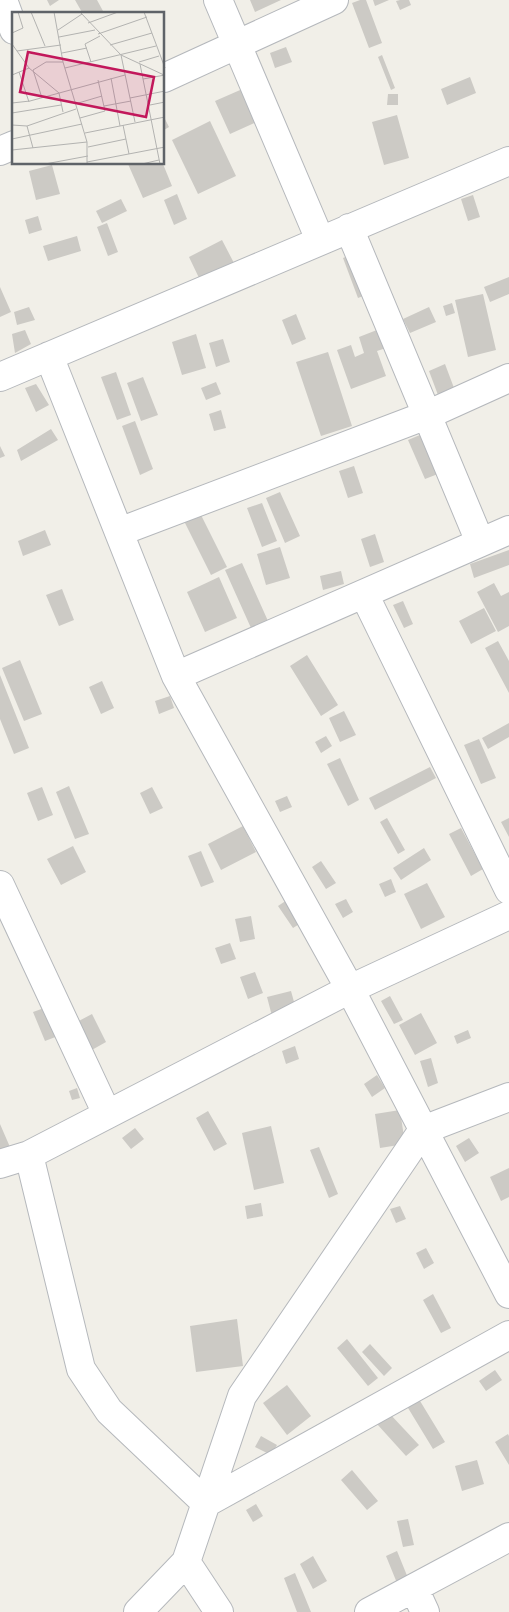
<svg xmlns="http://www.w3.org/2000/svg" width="509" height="1612" viewBox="0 0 509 1612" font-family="Manrope,sans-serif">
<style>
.building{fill:#cccac5}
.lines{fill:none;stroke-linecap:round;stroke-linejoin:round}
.minor-casing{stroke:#b5b8bc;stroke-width:30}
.minor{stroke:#fff;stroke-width:28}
.inset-road{fill:none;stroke:#b3b3b1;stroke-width:1}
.view{fill:#c2185b;fill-opacity:0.15;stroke:#c2185b;stroke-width:2.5}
.inset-edge{fill:none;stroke:#5f6368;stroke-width:2.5}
</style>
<rect width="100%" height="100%" fill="#f1efe8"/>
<path class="building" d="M47 0H59L50 6Z
M75 0H97L103 11 98 14H83Z
M250 0H281L255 12Z
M360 0H366L382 43 369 48 352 3Z
M373 0H389L375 6Z
M400 0H409L411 5 400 10 396 1Z
M286 47 292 62 275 68 270 53Z
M382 55 395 88 391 90 378 57Z
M470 77 476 93 447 105 441 89Z
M247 87 261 120 230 134 215 101Z
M388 94H398V105H387Z
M397 115 409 158 384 165 372 122Z
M164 117 169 127 164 130Z
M210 121 236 176 198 194 172 140Z
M128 164H163L172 186 143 198Z
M52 165 60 194 36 200 29 171Z
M177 194 187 219 174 225 164 200Z
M473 195 480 217 468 221 461 199Z
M121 199 127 211 102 223 96 211Z
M38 216 42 230 29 234 25 220Z
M107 223 118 252 108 256 97 227Z
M77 236 81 251 48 261 43 246Z
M222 240 234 263 200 280 189 257Z
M355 253 371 293 358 298 343 258Z
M509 277V294L490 302 484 287Z
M0 287 11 312 0 317Z
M483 294 496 350 468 357 455 300Z
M452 303 455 313 446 316 443 306Z
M29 307 35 320 17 325 14 312Z
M429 307 436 322 410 333 403 319Z
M296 314 306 339 292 345 282 320Z
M382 328 389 347 377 351 386 376 351 389 337 350 351 345 355 357 364 353 359 337Z
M25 330 31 344 15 353 12 334Z
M196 334 206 368 182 375 172 342Z
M223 339 230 362 216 367 209 343Z
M328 352 352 426 321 436 296 362Z
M445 364 454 388 438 395 429 371Z
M116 372 131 415 117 420 101 377Z
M143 377 158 415 141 421 127 383Z
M216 382 221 394 206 400 201 388Z
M36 384 49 405 36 412 25 388Z
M221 410 226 428 214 431 209 414Z
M135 421 153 469 140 475 122 426Z
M51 429 58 440 21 461 17 450Z
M427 432 443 472 425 479 408 440Z
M0 446 5 456 0 458Z
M354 466 363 493 348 498 339 471Z
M280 492 300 536 285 543 266 498Z
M262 503 277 541 262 547 247 508Z
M199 511 227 567 211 575 183 519Z
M45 530 51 545 23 556 18 541Z
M375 534 384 562 370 567 361 539Z
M280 547 290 578 266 585 257 554Z
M509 550V565L474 578 470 564Z
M242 563 268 621 251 628 225 570Z
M341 571 344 584 323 590 320 576Z
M219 577 237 618 205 632 187 592Z
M494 583 501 596 509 592V626L498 632 477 592Z
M62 589 74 620 59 626 46 595Z
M403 601 413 624 404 628 393 605Z
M484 608 496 631 471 644 459 621Z
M498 641 509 661V693L485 648Z
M307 655 338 705 321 716 290 666Z
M20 660 42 714 24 721 2 668Z
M0 675 29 748 14 754 0 719Z
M102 681 114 708 101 714 89 687Z
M170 696 174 708 159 714 155 701Z
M344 711 356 735 340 742 329 718Z
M509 723V737L488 749 482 738Z
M326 736 332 746 321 753 315 742Z
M479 739 496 778 481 784 464 745Z
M340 758 359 800 348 806 327 764Z
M430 767 436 778 375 810 369 798Z
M69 786 89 834 75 839 56 792Z
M42 787 53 815 38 821 27 793Z
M152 787 163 808 150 814 140 793Z
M287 796 292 807 280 812 275 801Z
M387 818 405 850 398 854 380 822Z
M509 818V837L501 822Z
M243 826 256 852 221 870 208 844Z
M461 828 483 869 471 876 449 834Z
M73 846 86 872 61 885 47 859Z
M424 848 431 860 401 880 393 868Z
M201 851 214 882 201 887 188 856Z
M321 861 336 883 326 889 312 867Z
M391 879 396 892 385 897 379 884Z
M427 883 445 917 421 929 404 894Z
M290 898 304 921 293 928 278 906Z
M346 899 353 912 343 918 335 904Z
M251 916 255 939 240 942 235 919Z
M230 943 236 959 221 964 215 948Z
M255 972 263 993 248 999 240 977Z
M291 991 296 1009 272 1016 267 997Z
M390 996 403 1020 394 1024 381 1001Z
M47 1007 58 1036 45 1041 33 1012Z
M421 1013 437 1043 415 1055 399 1025Z
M92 1014 106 1042 90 1051 75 1023Z
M468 1030 471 1038 457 1044 454 1036Z
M295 1046 299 1059 286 1064 282 1051Z
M431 1058 438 1083 428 1087 420 1061Z
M377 1075 385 1088 372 1097 364 1084Z
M77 1088 80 1098 72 1100 69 1091Z
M400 1110 405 1144 380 1148 375 1114Z
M208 1111 227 1144 214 1151 196 1118Z
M0 1124 13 1154 0 1155Z
M271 1126 284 1183 254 1190 242 1133Z
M135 1128 144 1139 131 1149 122 1138Z
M469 1138 479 1153 465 1162 456 1146Z
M319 1147 338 1194 329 1198 310 1150Z
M509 1168V1197L501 1201 490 1177Z
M261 1203 263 1216 247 1219 245 1206Z
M400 1206 406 1219 396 1223 390 1209Z
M426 1248 434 1263 424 1269 416 1253Z
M433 1294 451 1328 441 1333 423 1300Z
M237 1319 243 1366 196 1372 190 1326Z
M347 1339 378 1378 368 1386 337 1348Z
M370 1344 392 1368 384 1376 362 1352Z
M495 1370 502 1380 486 1391 479 1381Z
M287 1385 311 1416 287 1435 263 1403Z
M417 1396 445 1442 433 1449 405 1403Z
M389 1413 419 1445 406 1456 377 1424Z
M508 1434 509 1436V1465L495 1442Z
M261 1436 277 1445 271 1455 255 1447Z
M477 1460 484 1484 462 1491 455 1466Z
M352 1470 378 1501 367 1510 341 1480Z
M256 1504 263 1516 253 1522 246 1510Z
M408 1519 414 1545 403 1547 397 1521Z
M397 1551 408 1578 397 1583 386 1556Z
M313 1556 327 1581 313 1589 300 1564Z
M295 1573 311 1612H297L284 1578Z"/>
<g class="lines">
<defs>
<path id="minor" d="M3 0 14 30
M218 0 320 240
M164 78 334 0
M0 151 14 145
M349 228 480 542
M49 356 176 676 350 989 509 1294
M0 377 509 161
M119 532 427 415 509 378
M364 594 509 890
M176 676 509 530
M0 885 107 1114
M29 1155 81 1369 109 1411 206 1503 509 1335
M0 1164 29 1155 350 989 509 915
M186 1562 219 1612
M414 1588 425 1612
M138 1612 186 1562 242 1396 423 1130 509 1097
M369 1612 509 1537"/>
</defs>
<use href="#minor" class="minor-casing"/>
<use href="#minor" class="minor"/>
</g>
<g transform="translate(12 12)">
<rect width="152" height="152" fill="#f1efe8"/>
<path class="inset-road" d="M19 0 33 34M42 0 51 50 75 130V152M68 0 109 43 152 63M132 0 153 56M76 11 106 0M46 18 70 2M0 21 11 16 6 0M86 22 135 5M47 25 83 18M0 32 17 56 47 81 51 100M98 33 140 21M5 39 49 33M50 41 75 36M109 43 123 110M79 50 73 32 88 24M127 50 147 44M128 52 148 152M53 56 144 34M7 60 17 90M0 63 17 56M99 66 108 114M131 67 153 63M30 86 21 58 34 50H51M118 86 153 79M0 91 18 89 113 63M63 92 90 84M138 93 153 90M92 94 119 89M0 101 49 93M68 106 93 99 86 68M0 113 15 114 64 97M111 113 117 142M15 114 21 136M73 121 153 105M0 127 70 112M76 135 114 127M0 138 75 130M75 150 153 135M33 152 76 144M130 152 147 148"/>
<path class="view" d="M16 40 142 65 134 105 8 80Z"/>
<rect width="152" height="152" class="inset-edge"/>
</g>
</svg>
